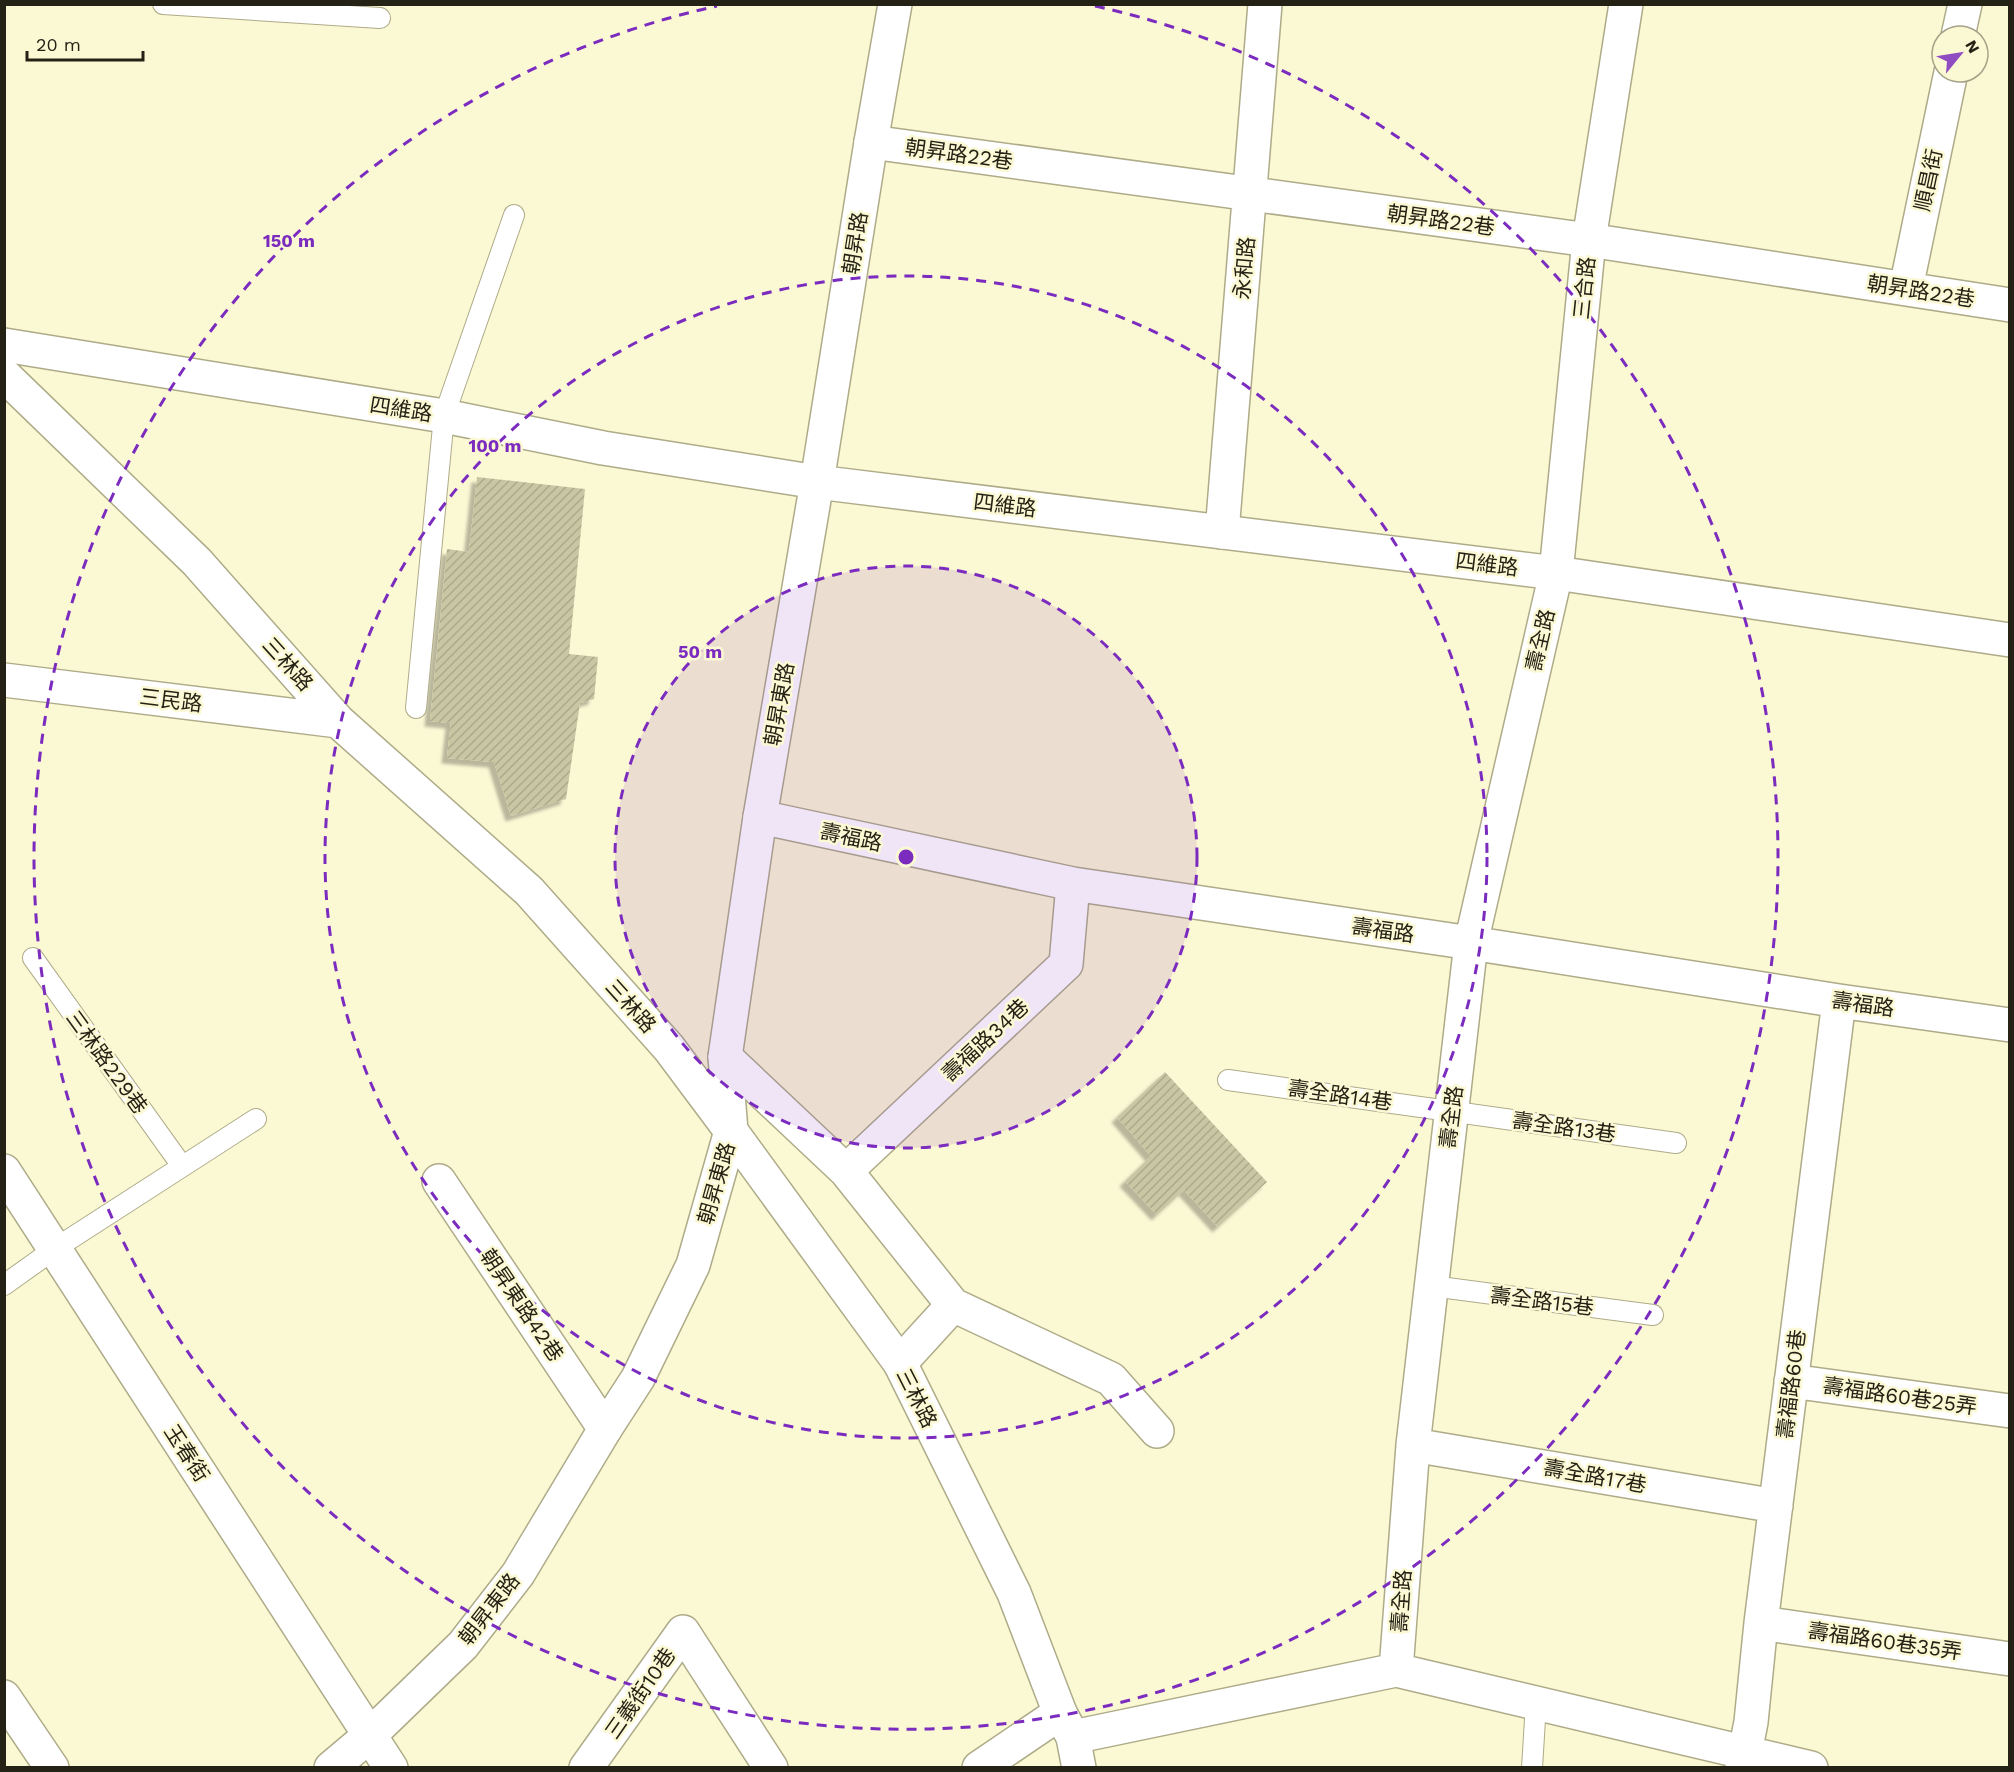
<svg xmlns="http://www.w3.org/2000/svg" width="2014" height="1772" viewBox="0 0 2014 1772" font-family="'Work Sans','Noto Sans TC',sans-serif">
<style>
.building{fill:url(#building-hatch);filter:url(#shadow)}
.lines{fill:none;stroke-linecap:round;stroke-linejoin:round}
.service-casing{stroke:#aeab89;stroke-width:22}
.minor-casing{stroke:#aeab89;stroke-width:36}
.tertiary-casing{stroke:#aeab89;stroke-width:36}
.secondary-casing{stroke:#aeab89;stroke-width:36}
.service{stroke:#fff;stroke-width:20}
.minor{stroke:#fff;stroke-width:33}
.tertiary{stroke:#fff;stroke-width:33}
.secondary{stroke:#fff;stroke-width:33}
.ring{fill:none;stroke:#7b2cbf;stroke-width:3;stroke-dasharray:10 8}
.labels{text-anchor:middle;dominant-baseline:central;stroke-width:5;stroke-linejoin:round;paint-order:stroke}
.street-label{font-size:21px;fill:#242215;stroke:#fbf8d4}
.centre{fill:#7b2cbf;stroke:#fbf8d4;stroke-width:3}
.ring-label{font-size:18px;text-anchor:middle;font-weight:bold;fill:#7b2cbf;stroke:#fbf8d4;stroke-width:5;stroke-linejoin:round;paint-order:stroke}
</style>
<defs>
<pattern id="building-hatch" width="6" height="6" patternUnits="userSpaceOnUse" patternTransform="scale(1.5)"><rect width="6" height="6" fill="#c8c6a3"/><path d="M-1 1l2-2M0 6l6-6M5 7l2-2" fill="none" stroke="#acaa8b"/></pattern>
<filter id="shadow"><feDropShadow dx="-5.5" dy="5.5" stdDeviation="1.5" flood-color="#0004"/></filter>
</defs>
<rect width="100%" height="100%" fill="#fbf8d4"/>
<path class="building" d="M477 477 585 489 569 654 598 657 594 699 580 703 566 799 511 816 494 762 447 758 451 723 430 721 447 549 469 552Z
M1165 1072 1267 1182 1218 1227 1184 1190 1157 1215 1125 1181 1151 1156 1117 1117Z"/>
<g class="lines">
<defs>
<path id="service" d="M163 4 380 18
M416 708 444 416 514 215
M33 958 182 1166
M1228 1080 1676 1143
M4 1285 56 1248 256 1119
M1432 1286 1653 1315
M1532 1768 1536 1703"/>
<path id="minor" d="M1958 36 1965 4
M871 142 1589 240 2010 305
M1906 288 1951 72
M4 375 197 562 338 721 529 891 669 1048 731 1131
M1222 532 1265 4
M4 680 338 721
M760 817 1073 884 1471 943 1839 1001 2010 1025
M725 1057 846 1171 953 1305 1111 1379 1157 1431
M4 1171 391 1768
M846 1171 1066 964 1073 884
M439 1181 605 1429
M900 1363 953 1305
M1791 1381 2010 1411
M1413 1445 1776 1506
M1761 1623 2010 1659
M1396 1670 1413 1445 1471 943 1556 573 1589 240 1626 4
M4 1697 52 1768
M1073 1737 1396 1670 1811 1768
M586 1768 683 1632 771 1768
M979 1768 1060 1713
M1742 1768 1751 1722 1761 1623 1839 1001"/>
<path id="tertiary" d="M331 1768 369 1736 463 1645 518 1574 605 1429 638 1378 693 1265 731 1131"/>
<path id="secondary" d="M895 4 871 142 817 482 760 817 725 1057 731 1131 900 1363 1014 1593 1060 1713 1073 1737 1079 1768
M4 345 444 416 603 448 817 482 1556 573 2010 640"/>
</defs>
<use href="#service" class="service-casing"/>
<use href="#minor" class="minor-casing"/>
<use href="#tertiary" class="tertiary-casing"/>
<use href="#secondary" class="secondary-casing"/>
<use href="#service" class="service"/>
<use href="#minor" class="minor"/>
<use href="#tertiary" class="tertiary"/>
<use href="#secondary" class="secondary"/>
</g>
<circle cx="906" cy="857" r="291" fill="#7b2cbf" fill-opacity=".12"/>
<g class="ring">
<circle cx="906" cy="857" r="291"/>
<circle cx="906" cy="857" r="581"/>
<path d="M1095 6A872 872 0 1 1 717 6"/>
</g>
<g class="labels">
<g class="street-label">
<text transform="translate(959 154) rotate(8)">朝昇路22巷</text>
<text transform="translate(1928 180) rotate(-78)">順昌街</text>
<text transform="translate(1441 220) rotate(8)">朝昇路22巷</text>
<text transform="translate(855 243) rotate(-81)">朝昇路</text>
<text transform="translate(1244 268) rotate(-85)">永和路</text>
<text transform="translate(1584 288) rotate(-84)">三合路</text>
<text transform="translate(1921 291) rotate(9)">朝昇路22巷</text>
<text transform="translate(401 409) rotate(9)">四維路</text>
<text transform="translate(1005 505) rotate(7)">四維路</text>
<text transform="translate(1487 564) rotate(7)">四維路</text>
<text transform="translate(1540 640) rotate(-77)">壽全路</text>
<text transform="translate(288 664) rotate(48)">三林路</text>
<text transform="translate(171 700) rotate(7)">三民路</text>
<text transform="translate(779 704) rotate(-80)">朝昇東路</text>
<text transform="translate(851 837) rotate(12)">壽福路</text>
<text transform="translate(1383 930) rotate(8)">壽福路</text>
<text transform="translate(1863 1004) rotate(8)">壽福路</text>
<text transform="translate(631 1006) rotate(48)">三林路</text>
<text transform="translate(985 1040) rotate(-43)">壽福路34巷</text>
<text transform="translate(107 1062) rotate(54)">三林路229巷</text>
<text transform="translate(1340 1095) rotate(8)">壽全路14巷</text>
<text transform="translate(1451 1117) rotate(-83)">壽全路</text>
<text transform="translate(1564 1127) rotate(8)">壽全路13巷</text>
<text transform="translate(716 1183) rotate(-74)">朝昇東路</text>
<text transform="translate(1542 1301) rotate(7)">壽全路15巷</text>
<text transform="translate(522 1305) rotate(56)">朝昇東路42巷</text>
<text transform="translate(1791 1384) rotate(-83)">壽福路60巷</text>
<text transform="translate(1900 1396) rotate(8)">壽福路60巷25弄</text>
<text transform="translate(917 1398) rotate(63)">三林路</text>
<text transform="translate(187 1453) rotate(57)">玉春街</text>
<text transform="translate(1595 1476) rotate(10)">壽全路17巷</text>
<text transform="translate(1401 1601) rotate(-86)">壽全路</text>
<text transform="translate(489 1609) rotate(-52)">朝昇東路</text>
<text transform="translate(1885 1641) rotate(8)">壽福路60巷35弄</text>
<text transform="translate(640 1693) rotate(-55)">三義街10巷</text>
</g>
</g>
<circle cx="906" cy="857" r="9" class="centre"/>
<g class="ring-label">
<text x="289" y="247">150 m</text>
<text x="495" y="452">100 m</text>
<text x="700" y="658">50 m</text>
</g>
<rect width="2014" height="1772" fill="none" stroke="#242215" stroke-width="12"/>
<g transform="translate(1960 54) rotate(60)"><circle r="28" fill="#fbf8d4" stroke="#a5a288" stroke-width="1.5"/>
<path d="M0-4.5L10 22L0 15L-10 22Z" fill="#904dc2"/>
<text y="-9" font-size="16" font-weight="bold" text-anchor="middle" fill="#242215">N</text>
</g>
<path d="M27 51v9h116v-9" fill="none" stroke="#242215" stroke-width="3"/>
<text x="36" y="51" font-size="18" fill="#242215" stroke="#fbf8d4" stroke-width="4.5" paint-order="stroke">20 m</text>
</svg>
